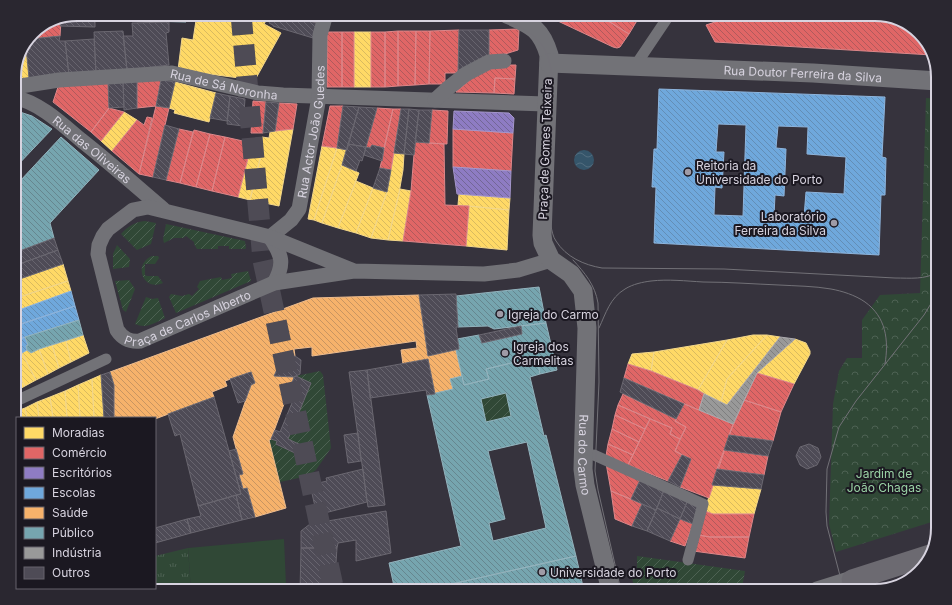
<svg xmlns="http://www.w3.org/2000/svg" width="952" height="605" viewBox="0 0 952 605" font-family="Inter,sans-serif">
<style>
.grass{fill:url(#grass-tufts)}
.park{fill:url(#park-crowns)}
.garden{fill:url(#garden-furrows)}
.pitch{fill:#304836}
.water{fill:url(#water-waves)}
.homes{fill:url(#homes-back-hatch);stroke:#f3d78a}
.shops{fill:url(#shops-back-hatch);stroke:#dd878a}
.offices{fill:url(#offices-back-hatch);stroke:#a496cb}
.schools{fill:url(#schools-back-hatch);stroke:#8eb5dd;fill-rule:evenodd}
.health{fill:url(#health-back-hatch);stroke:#edbc8e}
.public{fill:url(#public-back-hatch);stroke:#93b3bd;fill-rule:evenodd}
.industry{fill:url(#industry-back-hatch);stroke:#acaaae}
.building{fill:url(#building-back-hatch);stroke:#6a6770}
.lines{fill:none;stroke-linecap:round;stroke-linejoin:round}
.secondary-tunnel{stroke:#4e4b55;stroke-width:21;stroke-dasharray:21 10;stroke-linecap:butt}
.pedestrian{stroke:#727277;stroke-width:11}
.minor{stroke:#727277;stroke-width:15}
.tertiary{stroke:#727277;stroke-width:19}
.secondary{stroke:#6c6a71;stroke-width:21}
.tram{stroke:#727177;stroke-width:1}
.poi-dot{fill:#9f9ba6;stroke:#1b1821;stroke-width:1.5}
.labels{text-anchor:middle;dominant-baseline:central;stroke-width:4;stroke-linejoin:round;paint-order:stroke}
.street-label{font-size:12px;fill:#d7d3df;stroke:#1b1821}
.poi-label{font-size:12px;fill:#d7d3df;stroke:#1b1821;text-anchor:start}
.park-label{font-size:12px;fill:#9ad2a5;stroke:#1b1821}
.rim{fill:none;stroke:#d7d3df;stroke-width:2}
</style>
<defs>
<pattern id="grass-tufts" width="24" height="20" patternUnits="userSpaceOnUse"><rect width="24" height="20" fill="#304836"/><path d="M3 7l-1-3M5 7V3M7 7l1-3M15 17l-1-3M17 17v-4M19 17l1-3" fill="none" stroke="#4d6253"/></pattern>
<pattern id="park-crowns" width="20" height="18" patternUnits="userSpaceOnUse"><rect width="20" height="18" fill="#304836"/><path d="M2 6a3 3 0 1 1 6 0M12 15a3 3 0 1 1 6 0" fill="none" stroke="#4d6253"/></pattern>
<pattern id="garden-furrows" width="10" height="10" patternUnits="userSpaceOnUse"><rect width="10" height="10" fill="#304836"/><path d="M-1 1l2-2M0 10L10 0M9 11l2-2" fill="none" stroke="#4d6253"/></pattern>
<pattern id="water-waves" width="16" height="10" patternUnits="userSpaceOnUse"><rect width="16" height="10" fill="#35556a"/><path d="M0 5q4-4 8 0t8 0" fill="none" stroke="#526d7f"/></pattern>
<pattern id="homes-back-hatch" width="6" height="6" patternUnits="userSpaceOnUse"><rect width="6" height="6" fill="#ffd966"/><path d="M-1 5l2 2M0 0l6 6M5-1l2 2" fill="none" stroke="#d9ba5f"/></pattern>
<pattern id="shops-back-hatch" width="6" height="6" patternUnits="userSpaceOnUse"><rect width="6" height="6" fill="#e06666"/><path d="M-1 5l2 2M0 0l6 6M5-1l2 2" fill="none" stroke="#b05a5c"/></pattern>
<pattern id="offices-back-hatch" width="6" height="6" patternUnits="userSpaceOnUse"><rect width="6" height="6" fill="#8e7cc3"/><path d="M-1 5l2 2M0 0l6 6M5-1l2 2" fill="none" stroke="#736796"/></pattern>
<pattern id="schools-back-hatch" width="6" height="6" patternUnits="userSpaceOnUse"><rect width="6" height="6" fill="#6fa8dc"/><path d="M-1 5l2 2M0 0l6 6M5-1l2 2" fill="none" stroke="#638eb6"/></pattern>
<pattern id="health-back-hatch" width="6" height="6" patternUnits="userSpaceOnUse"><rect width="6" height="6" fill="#f6b26b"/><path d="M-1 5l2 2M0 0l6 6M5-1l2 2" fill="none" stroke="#c89561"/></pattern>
<pattern id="public-back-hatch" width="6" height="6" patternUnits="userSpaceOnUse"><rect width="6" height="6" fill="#76a5af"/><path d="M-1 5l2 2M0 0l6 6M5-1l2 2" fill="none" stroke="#66868f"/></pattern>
<pattern id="industry-back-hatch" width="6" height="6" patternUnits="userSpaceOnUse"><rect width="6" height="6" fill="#999"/><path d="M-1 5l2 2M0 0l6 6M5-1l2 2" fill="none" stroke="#7e7e7f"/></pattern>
<pattern id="building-back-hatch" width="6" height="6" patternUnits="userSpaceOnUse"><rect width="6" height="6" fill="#4e4b56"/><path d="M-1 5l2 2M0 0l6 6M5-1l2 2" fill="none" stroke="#67646e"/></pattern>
</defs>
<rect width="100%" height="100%" fill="#36333d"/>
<path class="grass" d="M188 548 191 591H155L154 588 155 556Z"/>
<path class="park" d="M926 98 938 99V520L836 552 829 524 833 404 839 371 847 358H862V320L880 295 920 293Z"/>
<path class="garden" d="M145 221 156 223 151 244 137 250 121 234C128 226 135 222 145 221Z
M166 224 245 241 246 248 245 249H229V246H218V249H197L194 244V242L186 236 183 238H174L164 243 163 239Z
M117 245 130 259 129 267 113 269V254Z
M152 256H158L159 258 155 264H145V275L147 276H158L163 283C144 292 132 265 152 256Z
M248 271 251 281 176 313 169 297 171 294 182 296 189 294 192 296 199 289 197 287 200 281 221 277 222 280 232 278 231 274Z
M129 280 135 289 126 312 123 310 115 281Z
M146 297 152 299 158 298 165 318C155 323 146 329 135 324Z
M320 371 323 375 331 448 316 470 308 476 280 482 269 440 271 439 277 441 276 445 297 454 301 445 288 439 311 383 296 376Z
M506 393 511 416 486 422 481 399Z
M637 556 745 571 742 588 739 591H635L631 574H637Z"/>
<path class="pitch" d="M284 539 286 585 215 591H191L188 548Z"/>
<path class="water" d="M574 160a10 10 0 1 1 20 0a10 10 0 1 1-20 0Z"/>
<path class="homes" d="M197 14H270L264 24 281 33 255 80 178 70 182 38 193 40Z
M354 32H371V87H354Z
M26 47 29 78 14 79V73Z
M175 82 216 93 209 122 174 113 175 110 169 108Z
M124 112 137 120 112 151 101 141Z
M293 129 279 206 250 200 262 150H260L262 137 269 138 270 132Z
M322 146 337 148 314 220 308 219Z
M337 148 347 150 322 223 314 220Z
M249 153 261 156 250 200 238 197Z
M394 153 404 154 403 170 399 193 388 240 371 238 387 192Z
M342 165 359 173 338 228 322 223Z
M356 181 373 188 356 233 338 228Z
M373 188 387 192 371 238 356 233Z
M400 189 411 191 403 241 388 240Z
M459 194 510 198 509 210 458 205Z
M469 206 509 210 507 250 466 246Z
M63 264 68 281 16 298 14 292V281Z
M68 281 71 291 16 311 14 299Z
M83 335 89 353 71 362 66 341Z
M753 335H767L727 379 721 402 698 390 727 340Z
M767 335 780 337 727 405 721 402 727 379Z
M795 339 806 343 810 351V354L794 384 757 373Z
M727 340 698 390 651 371 654 352Z
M66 341 71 362 59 368 52 345Z
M17 344 36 380 25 386 14 366V345Z
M52 345 59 368 48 374 39 349Z
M39 349 48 374 36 380 22 353 27 350 31 353Z
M654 352 651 371 628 364 632 354Z
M14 366 25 386 14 392Z
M101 375 104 418H94L92 379Z
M92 379 94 418H80L78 385Z
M78 385 80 418H67L65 391Z
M65 391 67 418H53L50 397Z
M50 397 53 418H39L37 402Z
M37 402 39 418H27L25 408Z
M25 408 27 418H17V434L14 412Z
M14 419 17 434V478H14Z
M712 485 761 489 754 514H713L705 511Z"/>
<path class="shops" d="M282 14H319L317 23Z
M543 14H597L629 34 620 47 617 48 613 47Z
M597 14H641L629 34Z
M740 14H875L910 25 929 45 932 55 715 42 706 25Z
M61 21 60 36 30 39 33 32Z
M519 29 518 50 489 59V30Z
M459 30 458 73H445V84H429L430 31Z
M398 31H416L415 85 398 86Z
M398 31V86L385 87V32Z
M416 31H430L429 84 415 85Z
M327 32H342V87H327Z
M342 32H354V87H342Z
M371 32H385V87H371Z
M507 65H516L515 79 495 78 494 93 456 92 480 71Z
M495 78 515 79 514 94 494 93Z
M161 80 156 106 137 108V81Z
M108 82 109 108 91 132 53 102 59 84Z
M253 101 266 102 263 133H251Z
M279 103 297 104 293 129 275 131Z
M156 106 169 108 153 177 139 174Z
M330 106H343L337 148 322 146Z
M109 108 124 112 101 141 91 132Z
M377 108 393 109 384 148 372 145 370 148 366 147Z
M393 109H401L391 170 380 168Z
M432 110 448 111 447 144 429 143Z
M147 117 152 118 139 174 112 151 137 120 144 125Z
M179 129 193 132 180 183 166 180Z
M453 129 513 133 511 171 453 167Z
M194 130 210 134 196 187 180 183Z
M210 134 225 137 212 191 196 187Z
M225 137 252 143 238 197 212 191Z
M415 142 444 144 445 205 469 206 466 246 403 241 411 191Z
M628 364 651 371 698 390 704 394 699 410 624 378Z
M757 373 794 384 781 412 744 400Z
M623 394 676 419 675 421 686 427 680 439 670 434 672 428 618 405Z
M744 400 781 412 773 441 729 435Z
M684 404 733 424 709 498 680 487 691 459 675 451 686 427 675 421Z
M618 405 650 419 645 429 615 415Z
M615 415 645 429 639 442 612 429Z
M650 419 672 428 670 434 680 439 675 451 682 455 668 481 628 465Z
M612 429 639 442 633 455 608 444Z
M608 444 633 455 628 465 606 456Z
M724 450 768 456 764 475 717 469Z
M606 463 641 478 631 499 611 491Z
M611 491 642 504 632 526 615 519Z
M705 511 713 514H754L749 537H710L698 535Z
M680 519 693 524 685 546 670 541Z
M698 535 710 537H749L745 558 693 551Z"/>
<path class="offices" d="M454 111 509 113 514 118 513 133 453 129Z
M453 167 511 171 510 198 457 194Z"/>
<path class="schools" d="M659 89 885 97 882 157 886 158 885 195H881L879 255 654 243 656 187H652L654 149H657ZM718 124 746 125 743 216 714 215 715 187 722 188 724 152H716ZM778 126 808 127 807 154 846 157 844 194 806 192 804 217 774 216 775 195 784 196 786 149 776 148Z
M71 291 75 306 20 324 16 311Z
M75 306 79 320 20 339 16 326Z
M18 330 20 339 25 337 28 345 26 346 27 350 22 353 17 344 14 345V331Z"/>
<path class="health" d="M419 295 428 356 456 350 462 376 450 379 453 389 435 394 428 359 403 364 401 350 417 348 416 341 312 356V347L294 349 295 356 281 361 274 376 294 377 271 439 269 440 286 508 255 517 247 488 243 489 239 475 243 474 233 437 251 385 255 383 251 372 225 381 227 386 212 392 214 397 155 419 114 418V385L110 372 313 298Z"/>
<path class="public" d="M147 14H186V22L146 21Z
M14 110 32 116 52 129 14 169Z
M61 137 99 170 50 223 54 238 14 253V176L20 181Z
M539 287 546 323 494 329 488 326 458 327 456 296Z
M79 320 83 335 39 349 31 353 27 350 26 346 28 345 25 337Z
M546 323 557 370 540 374 537 357 486 369 489 379 464 385 456 350 459 349 457 339 479 335 482 343 522 334 521 326Z
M537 357 540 374 530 377 544 436 546 435 576 556 421 591H395L389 563 461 546 427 395 453 389 450 379 462 376 464 385 489 379 486 369ZM506 393 511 416 486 422 481 399ZM527 442 546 528 493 541 489 523 505 519 488 451Z
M576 556 584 591H434V588Z"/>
<path class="industry" d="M780 337 795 339 757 373 733 424 699 410 704 394 727 405Z"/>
<path class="building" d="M77 14H95V27L60 26 61 21Z
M278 14 317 23 313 38 273 26V25L269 23 272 17 277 18Z
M169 22V32L166 33 169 65 127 70 123 36H133L132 23Z
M459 30H489V59L458 73Z
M123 31 127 70 96 73 94 32Z
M60 36 59 41H65L69 75 29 78 26 47 30 39Z
M94 39 96 73 69 75 65 41Z
M161 80 175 82 169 108 156 106Z
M123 81 124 107 109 108 108 82Z
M123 81H137V108L124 110Z
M216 93 230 96 227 121 210 118Z
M230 96 245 99 243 126 227 124Z
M266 102 279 103 275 131 263 133Z
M343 106 359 107 347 150 337 148Z
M359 107 377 108 366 147 348 144Z
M401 109H409L404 154 394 153Z
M409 109 419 110 414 155 404 154Z
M419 110H432L429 143 415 142Z
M165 125 179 129 166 180 153 177Z
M348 144 366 147 362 161 360 160 356 171 342 165Z
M372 145 384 148 382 161 364 155 366 147 370 148Z
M380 168 391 170 387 192 373 188Z
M54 238 58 250 14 266V253Z
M58 250 63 264 14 281V266Z
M456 294 458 327H456L459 349 428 356 419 295Z
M521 326 522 334 482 343 479 335Z
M295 356 301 360 300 374 294 377 274 376 281 361Z
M428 359 435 394 427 395 426 390 370 398 367 370Z
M367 370 385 505 368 507 349 372Z
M110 372 114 385V418H104L101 375Z
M251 372 255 383 251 385 245 401 238 403 230 379Z
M296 376 311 383 288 439 301 445 297 454 276 444 277 441 271 439 275 430 280 432 294 398 288 395 294 377Z
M624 378 684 404 676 419 620 392Z
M214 397 241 494 198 506 180 434 175 436 168 414Z
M358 433 361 461 348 463 344 435Z
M729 435 773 441 768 456 724 450Z
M809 444 818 448 821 457 817 465 807 469 800 465 796 456 800 447Z
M236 449 243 474 239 475 243 489 247 488 255 517 242 520 236 495 241 494 229 451Z
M682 455 691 459 680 487 668 481Z
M363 469 367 502 317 515 310 485 327 481 326 478Z
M717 469 764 475 761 489 712 485Z
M641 478 664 490 656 510 631 499Z
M664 490 687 502 680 519 657 508Z
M236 495 242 520 191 533 187 519 201 516 198 506Z
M687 502 698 508 693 524 680 519Z
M642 504 656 510 647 531 632 526Z
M657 508 680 519 670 541 647 531Z
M386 511 391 553 356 561V540L338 543 337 548H301V531L310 524Z
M187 519 191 533 155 543V528Z
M301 548H337L334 591H300Z"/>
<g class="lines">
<path class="secondary-tunnel" d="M241 14 263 260 334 591"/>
<path class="pedestrian" d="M635 66 670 14
M14 402 106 359
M594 455 703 504 688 560"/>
<g class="minor">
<path id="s1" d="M14 87 59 80 172 73 258 93 283 95 546 104"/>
<path id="s2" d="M14 97C40 103 61 123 81 140 109 162 136 186 163 209"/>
<path d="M435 100 447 89 466 74 489 62 504 61"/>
<path id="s3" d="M270 237 291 220 299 209 319 97 320 35 326 14"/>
<path d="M270 237C282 255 285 264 274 283"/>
<path id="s4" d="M354 271 270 237 148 207 133 210 108 229 103 236 99 245 98 254 117 330C123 339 130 342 140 341L274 283 354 271 484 274 518 270 551 260"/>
<path d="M14 522 17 532"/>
</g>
<g class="tertiary">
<path id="s5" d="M507 14C531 25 541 28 549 55L542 235 543 243 551 260 571 274 583 291 587 328 583 469 585 485 611 591"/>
<path id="s6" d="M549 63 813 73 938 81"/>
<path d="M817 591 852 580"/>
</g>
<path class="secondary" d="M855 591 852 580 930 555"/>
<path class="tram" d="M490 14C506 21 528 28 540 42 559 66 553 120 553 150 552 175 552 201 551 226 552 231 553 237 556 241 566 257 584 265 602 268L724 269 895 278C910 278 925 280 938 272
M573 260C585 273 595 285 598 303L599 382 595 471 598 490 621 591
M599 328C606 313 610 298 625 289 633 284 643 282 651 281 668 279 686 281 703 282 728 282 754 284 779 285 796 286 814 286 831 289 842 291 855 295 865 302 886 317 889 340 885 364
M844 591 827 526 826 512 827 469 839 427 856 401 924 315 938 292"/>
</g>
<g class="poi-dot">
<circle cx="688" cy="172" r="4"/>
<circle cx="834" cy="223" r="4"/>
<circle cx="500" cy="314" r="4"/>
<circle cx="505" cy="353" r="4"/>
<circle cx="542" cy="572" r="4"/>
</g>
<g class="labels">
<g class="street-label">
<text stroke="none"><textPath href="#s6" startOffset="254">Rua Doutor Ferreira da Silva</textPath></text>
<text stroke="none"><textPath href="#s1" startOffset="212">Rua de Sá Noronha</textPath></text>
<text stroke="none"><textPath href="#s3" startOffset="119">Rua Actor João Guedes</textPath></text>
<text stroke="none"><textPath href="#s2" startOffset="95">Rua das Oliveiras</textPath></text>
<text transform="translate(545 149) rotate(-88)">Praça de Gomes Teixeira</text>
<text stroke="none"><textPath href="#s4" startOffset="448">Praça de Carlos Alberto</textPath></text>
<text stroke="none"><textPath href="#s5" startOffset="478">Rua do Carmo</textPath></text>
</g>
<g class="poi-label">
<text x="696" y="165">Reitoria da<tspan x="696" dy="14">Universidade do Porto</tspan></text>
<text x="826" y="216" text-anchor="end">Laboratório<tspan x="826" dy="14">Ferreira da Silva</tspan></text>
<text x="508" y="314">Igreja do Carmo</text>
<text x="513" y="346">Igreja dos<tspan x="513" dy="14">Carmelitas</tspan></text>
<text x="550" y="572">Universidade do Porto</text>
</g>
<g class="park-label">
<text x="884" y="473">Jardim de<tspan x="884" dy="14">João Chagas</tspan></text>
</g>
</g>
<path d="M0 0H952V605H0ZM77 21H875A56 56 0 0 1 931 77V528A56 56 0 0 1 875 584H77A56 56 0 0 1 21 528V77A56 56 0 0 1 77 21Z" fill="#2a2730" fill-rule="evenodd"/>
<path class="rim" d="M77 21H875A56 56 0 0 1 931 77V528A56 56 0 0 1 875 584H77A56 56 0 0 1 21 528V77A56 56 0 0 1 77 21Z"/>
<rect x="16" y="417" width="140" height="172" fill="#1b1821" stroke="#66636d"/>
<rect x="24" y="427" width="20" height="12" fill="#ffd966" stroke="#66636d"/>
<text x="52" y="437" font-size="12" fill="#d7d3df">Moradias</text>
<rect x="24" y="447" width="20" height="12" fill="#e06666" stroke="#66636d"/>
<text x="52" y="457" font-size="12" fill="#d7d3df">Comércio</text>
<rect x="24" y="467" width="20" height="12" fill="#8e7cc3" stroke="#66636d"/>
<text x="52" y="477" font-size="12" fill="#d7d3df">Escritórios</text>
<rect x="24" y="487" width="20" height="12" fill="#6fa8dc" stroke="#66636d"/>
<text x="52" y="497" font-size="12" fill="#d7d3df">Escolas</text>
<rect x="24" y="507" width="20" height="12" fill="#f6b26b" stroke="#66636d"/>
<text x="52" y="517" font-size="12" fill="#d7d3df">Saúde</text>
<rect x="24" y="527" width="20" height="12" fill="#76a5af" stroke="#66636d"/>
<text x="52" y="537" font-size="12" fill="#d7d3df">Público</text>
<rect x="24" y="547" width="20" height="12" fill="#999999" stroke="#66636d"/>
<text x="52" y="557" font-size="12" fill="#d7d3df">Indústria</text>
<rect x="24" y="567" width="20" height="12" fill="#4e4b56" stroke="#66636d"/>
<text x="52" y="577" font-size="12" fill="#d7d3df">Outros</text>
</svg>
